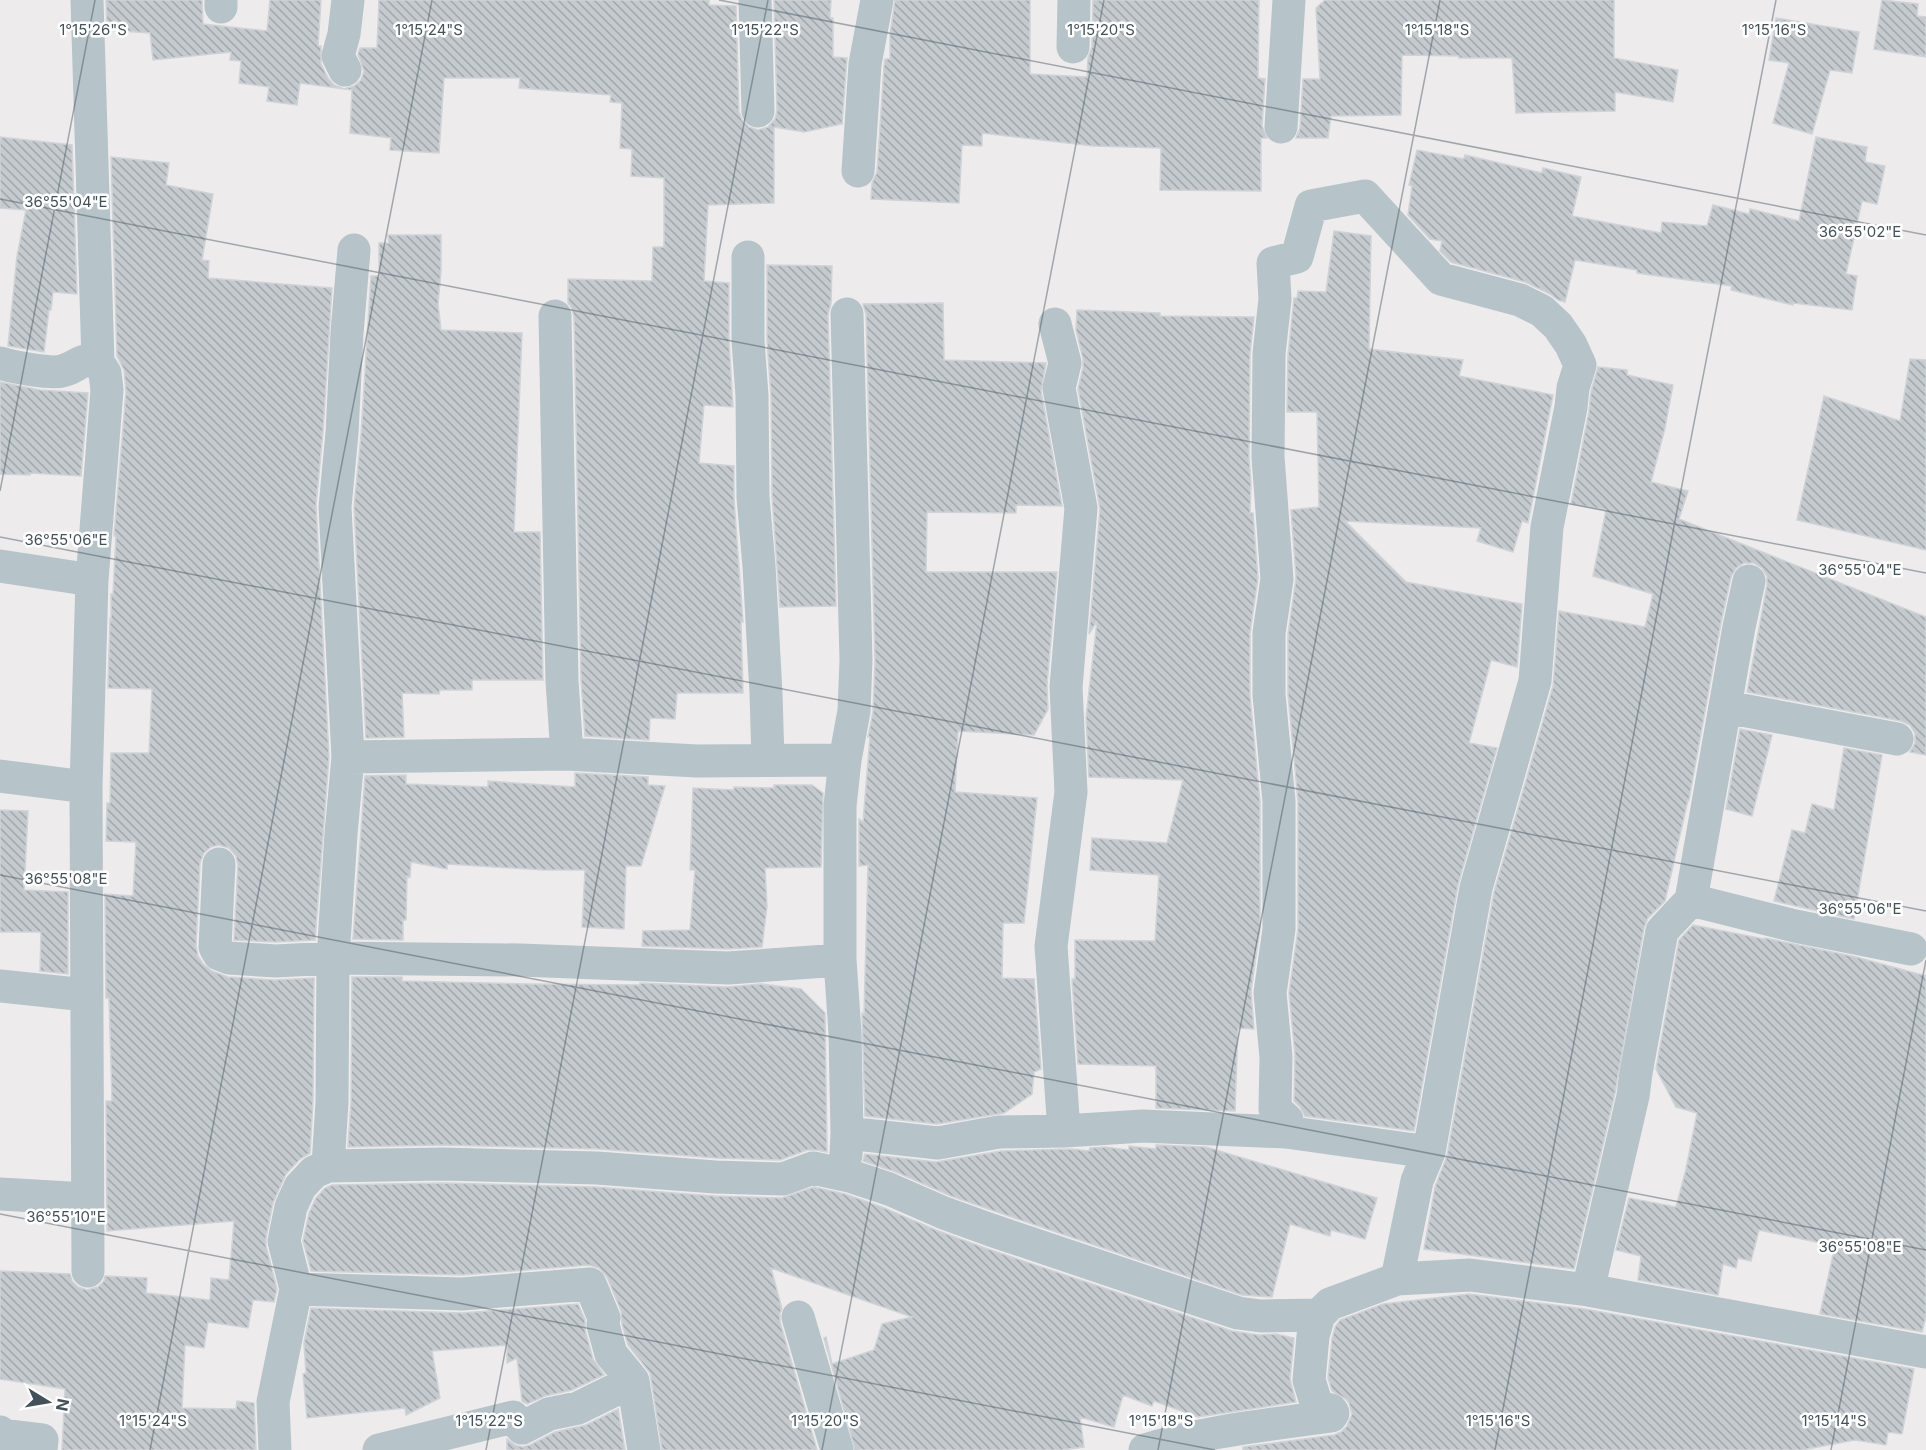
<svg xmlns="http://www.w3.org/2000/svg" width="1926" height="1450" viewBox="0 0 1926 1450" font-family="Inter,sans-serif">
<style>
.building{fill:url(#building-back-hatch);stroke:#cfd3d7;stroke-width:1.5}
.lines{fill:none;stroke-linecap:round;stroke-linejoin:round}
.minor{stroke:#b6c3c9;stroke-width:33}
.ticks{fill:none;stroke:#435259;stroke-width:1.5;stroke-opacity:0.45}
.ticks-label{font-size:15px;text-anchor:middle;fill:#435259;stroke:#fff;stroke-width:5;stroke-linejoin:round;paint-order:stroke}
</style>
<defs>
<pattern id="building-back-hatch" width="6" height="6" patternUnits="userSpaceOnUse" patternTransform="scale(1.5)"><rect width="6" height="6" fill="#c5cacf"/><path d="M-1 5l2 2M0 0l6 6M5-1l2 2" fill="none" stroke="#a2a7ab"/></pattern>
</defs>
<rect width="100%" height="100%" fill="#eeebec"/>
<path class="building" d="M106 0H202L203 24 267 31 270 0H321L318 46H321V64L328 78 334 85 344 89 354 86 361 80 364 71 358 54 360 48H377L379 0H709V5L736 6 739 112 742 120 749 127 758 130 768 127 775 119 777 111 774 0H831L830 18H833V57L847 58 842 124 804 132 774 127V203L708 205 704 281 729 283V341L733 407 704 405 699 463 734 466V499L743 622H741L743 693H677L675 719 650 718 649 740 585 736 581 680 574 316 571 307 568 303V279L652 281 653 247H664V178L631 176 632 149 620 148 622 103 610 102 611 95 519 88 520 78H444L439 153 390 150 391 138 350 133 352 90 300 83 297 105 267 101 269 87 239 83 241 61 230 60 231 52 153 60 150 33 107 30Z
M895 0H1030V74L1087 77 1088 58 1092 47 1093 0H1259L1258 78 1265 79 1262 126 1267 138H1261V191L1160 190 1161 148 1093 146 982 133V146L962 145 959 203 871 199 872 183 877 172 884 66 885 59H890V34Z
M1325 0H1614V58L1678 70 1673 102 1615 92V111L1516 113 1512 58H1459V56L1402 55 1401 115 1331 116 1328 138H1296L1300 128 1303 79H1320L1316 8Z
M1882 0 1918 4 1917 16 1926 17V57L1874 49Z
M1776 18 1859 32 1852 73 1830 70 1812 134 1773 123 1789 63 1769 60Z
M0 137 72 145 77 294 53 292 51 310H49L44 352 8 346 17 256 26 210 0 208Z
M1816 137 1867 147 1865 162 1885 166 1877 204 1862 201 1846 274 1857 276 1852 310 1793 303V305L1731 290 1732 286 1637 273V270L1575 260 1565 302 1558 300 1550 294 1525 282 1451 262 1440 251 1442 241 1430 239 1408 215 1412 186 1409 185 1417 150 1464 159 1465 155 1542 173 1543 168 1581 177 1572 216 1661 233 1662 222 1707 226 1713 205 1749 214 1750 209 1799 221Z
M111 157 169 163 166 185 213 194 202 260 209 261 208 278 332 288 323 432 316 505 329 757 315 940 276 942 234 940 238 865 236 856 229 848 219 845 211 847 204 853 200 863 196 946 198 956 203 964 212 971 228 977 275 980 314 978 313 1101 310 1153 300 1159 286 1174 273 1203 266 1238V1246L277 1289 274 1302 253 1300 248 1328 208 1322 204 1348 185 1345 182 1408 236 1409 237 1401 254 1403 256 1450H62L65 1389 0 1379V1271L70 1274 72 1281 78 1287 87 1290 98 1287 104 1281 105 1276 147 1278 146 1293 210 1300 211 1278 229 1280 234 1221 107 1231 106 1101H112L109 998H106L105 894 133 896 136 842 106 841 107 803H110L111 753H149L152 689 108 688 110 619 111 620V594H113L116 536H114L126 391 124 370 117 356Z
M1334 231 1371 236 1369 349 1463 360 1459 376 1553 395 1528 523 1522 521 1513 552 1477 541 1481 528 1345 521 1406 582 1522 604 1517 667 1491 660 1469 743 1497 748 1458 885 1414 1131 1305 1116 1300 1107 1294 1101 1295 1055 1289 993 1298 929V801L1288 694V634L1296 578 1291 510 1319 507 1317 412H1287L1288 355 1294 298H1297L1298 291 1326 292Z
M388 235H441V271L438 304 441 330 522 333 514 532H540L543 680H472V690H440L439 694 402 693 404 737 366 738 354 507 361 435 371 276H379V243H389Z
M767 265 832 266 831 304 828 314 836 606 780 607 772 496 771 396 767 340Z
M943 303 944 360 1046 363 1041 391 1062 506 1016 505V513L927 512 926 572H1057L1047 685 1048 709 1034 735 958 731 955 792 1037 798 1024 923H1003L1002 978 1034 979 1041 1069 1034 1072 1032 1094 1004 1113 937 1124 865 1116 862 1013 864 1015 868 865 859 866V819L863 822 870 737H868L873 712 875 661 866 314 863 304Z
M1077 310 1160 313V316L1254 317 1250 354 1249 457 1251 483 1250 513H1253L1258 578 1250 633V695L1260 802V928L1251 991 1254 1029 1238 1028 1235 1111 1156 1108V1066L1078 1064 1072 979H1075V940L1155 941 1159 875 1090 870 1092 838 1167 843 1183 780 1089 777 1086 717 1097 621 1089 634 1100 509 1078 389 1083 367V359L1076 330Z
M1910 359 1926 360V550L1797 520 1824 396 1900 421Z
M1598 367 1627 370V375L1673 385 1665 428 1651 482 1688 491 1679 519 1926 617V755L1910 752 1915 743V733L1910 725 1901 721 1747 692 1767 585V576L1762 568 1754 563H1744L1736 568 1731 577 1721 623 1689 800H1688L1665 901 1648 918 1644 928 1615 1093 1574 1269 1424 1249 1435 1187 1447 1156 1494 892 1553 686 1559 611 1645 627 1653 594 1593 576 1606 510 1571 504 1589 411 1591 392Z
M0 382 40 390 88 393 81 476 30 473V475L0 474Z
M1740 729 1772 735 1752 816 1726 809Z
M1844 748 1882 755 1854 919 1774 901 1792 830 1805 833 1812 804 1834 810Z
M575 773 648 777V785L665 786 641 866H626L624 929 582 927 585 870H543L447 864V869L411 862 410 877 407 876 406 920H403V940L353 939 365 776 406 775V784L488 787V781L575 787Z
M774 785H812L823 793 821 867 765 868 767 906 762 947 728 949 642 946 643 931 690 930 695 870H690L693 788 734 790V787L774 788Z
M0 810 28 811 24 890 68 892V974L40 971 41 932H0Z
M1693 925 1764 939 1765 938 1856 957 1926 976V1316L1922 1332 1820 1314 1835 1246 1759 1230 1751 1261 1738 1258 1736 1268 1723 1264 1718 1295 1638 1280 1641 1256 1616 1250 1629 1198 1676 1207 1686 1169 1697 1113 1676 1107 1656 1069 1679 940Z
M352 977H402V981L528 984 640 985V983L727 987 761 984 801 989 825 1013 827 1152 817 1150H807L780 1160 716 1158 598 1149 443 1145 348 1147 351 1102Z
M1156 1145 1206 1147 1377 1198 1365 1239 1331 1230 1330 1236 1290 1224 1272 1297 1242 1295 997 1212 951 1196 896 1172 863 1161 865 1154 936 1162 1001 1151 1072 1149 1089 1151 1090 1148 1105 1147 1129 1150V1146L1156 1149Z
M443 1183 596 1187 714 1196 782 1198 814 1187 845 1194 882 1207 936 1230 985 1248 1232 1331 1259 1335 1276 1334 1294 1338 1290 1379 1296 1402 1198 1417 1154 1401 1152 1406 1123 1395 1114 1427 1080 1417 1084 1447 1061 1450H855L824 1338 826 1337 832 1364 874 1350 882 1324 912 1317 771 1268 782 1309 780 1313V1322L817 1450H662L650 1373 628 1345 622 1324 621 1311 607 1277 599 1268 589 1265 462 1275 311 1271 303 1241 309 1213 316 1198 325 1188 332 1185Z
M1469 1294 1585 1309 1914 1369 1902 1434 1888 1432 1886 1445 1855 1440 1802 1450H1243V1447L1334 1435 1341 1432 1347 1426 1352 1414 1349 1403 1346 1399 1332 1391 1328 1378 1332 1339 1335 1327 1340 1320 1383 1304Z
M578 1304 585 1320V1330L593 1359 604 1375 572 1390 545 1396 527 1404 522 1401 517 1358 507 1363V1345L432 1351 440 1398 406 1415 405 1408 307 1418 303 1374 306 1373 304 1343 311 1308 462 1313Z
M618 1409 625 1450H507V1439L515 1445 522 1447 530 1445 555 1432 586 1425Z"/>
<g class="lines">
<path class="minor" d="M87 0 98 362
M755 0 758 111
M221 7V0
M1073 47 1074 0
M345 70 338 56 344 34 348 0
M1281 127 1289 0
M858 171 865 64 877 0
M748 257V341L752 396 753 497 759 566 766 693 768 760
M555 316 562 681 567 754
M1055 324 1065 363 1059 388 1081 508 1066 687 1071 792 1051 946 1064 1131
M0 363C12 367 51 374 62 371 79 367 79 357 98 362L105 373 107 390 92 580 0 566
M1726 707 1897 739
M348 757 567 754 697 761 845 760
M0 776 86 787
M219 864 215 947 219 954 229 958 276 961 333 958 520 960 728 968 840 960
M1691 900 1795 926 1911 949
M0 986 86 995
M1286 1132 1429 1152
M847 1133 938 1143 999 1132 1064 1131 1143 1126 1286 1132 1287 1120 1275 1109 1276 1057 1270 993 1279 929V801L1269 695V633L1277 579 1268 457 1269 354 1275 299 1273 263 1297 257 1311 206 1365 196 1441 279 1520 300 1542 311 1558 326 1571 345 1580 365 1573 388 1571 407 1547 527 1535 681 1476 888 1429 1152 1417 1181 1397 1279
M846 1155 847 1133 845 1033 840 960V806L845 760 854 711 856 660 847 314
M328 1166 332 1102 333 958 341 834 348 757 335 507 342 433 347 333 354 250
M0 1194 87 1199
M88 1271 86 787 92 580
M296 1289 462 1294 590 1284 604 1318 603 1325 611 1354 633 1381 644 1450
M1588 1290 1633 1096 1636 1073 1662 931 1691 900 1739 627 1749 581
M798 1317 837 1450
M0 1432 1 1435 42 1440 41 1450
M275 1450 273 1402 296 1289 284 1241 291 1207 300 1187 314 1172 328 1166 443 1164 597 1168 715 1177 783 1179 813 1168 850 1176 889 1189 944 1213 991 1230 1238 1313 1261 1316 1319 1315 1330 1304 1397 1279 1470 1275 1588 1290 1926 1352
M379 1450 513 1417 522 1428 549 1414 578 1408 633 1381
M1145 1450C1205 1431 1268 1425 1331 1416L1333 1413 1331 1410 1317 1406 1309 1380 1313 1336 1319 1315"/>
</g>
<path class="ticks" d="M719 0 1926 235M0 199 1926 573M0 491 95 0M0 537 1926 911M0 875 1926 1250M0 1214 1215 1450M150 1450 432 0M486 1450 768 0M822 1450 1104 0M1158 1450 1440 0M1495 1450 1776 0M1831 1450 1926 960"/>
<g class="ticks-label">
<text x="93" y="35">1°15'26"S</text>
<text x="429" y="35">1°15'24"S</text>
<text x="765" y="35">1°15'22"S</text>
<text x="1101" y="35">1°15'20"S</text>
<text x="1437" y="35">1°15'18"S</text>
<text x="1774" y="35">1°15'16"S</text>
<text x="66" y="207">36°55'04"E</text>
<text x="1860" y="237">36°55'02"E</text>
<text x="66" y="545">36°55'06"E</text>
<text x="1860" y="575">36°55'04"E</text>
<text x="66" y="884">36°55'08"E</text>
<text x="1860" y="914">36°55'06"E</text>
<text x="66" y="1222">36°55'10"E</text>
<text x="1860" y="1252">36°55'08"E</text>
<text x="153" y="1426">1°15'24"S</text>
<text x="489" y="1426">1°15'22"S</text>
<text x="825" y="1426">1°15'20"S</text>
<text x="1161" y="1426">1°15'18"S</text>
<text x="1498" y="1426">1°15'16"S</text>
<text x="1834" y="1426">1°15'14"S</text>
</g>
<g transform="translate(48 1402) rotate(101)" stroke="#ffffff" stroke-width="4.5" paint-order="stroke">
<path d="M0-4.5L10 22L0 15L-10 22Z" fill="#435259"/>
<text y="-9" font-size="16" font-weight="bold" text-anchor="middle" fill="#435259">N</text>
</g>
</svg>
